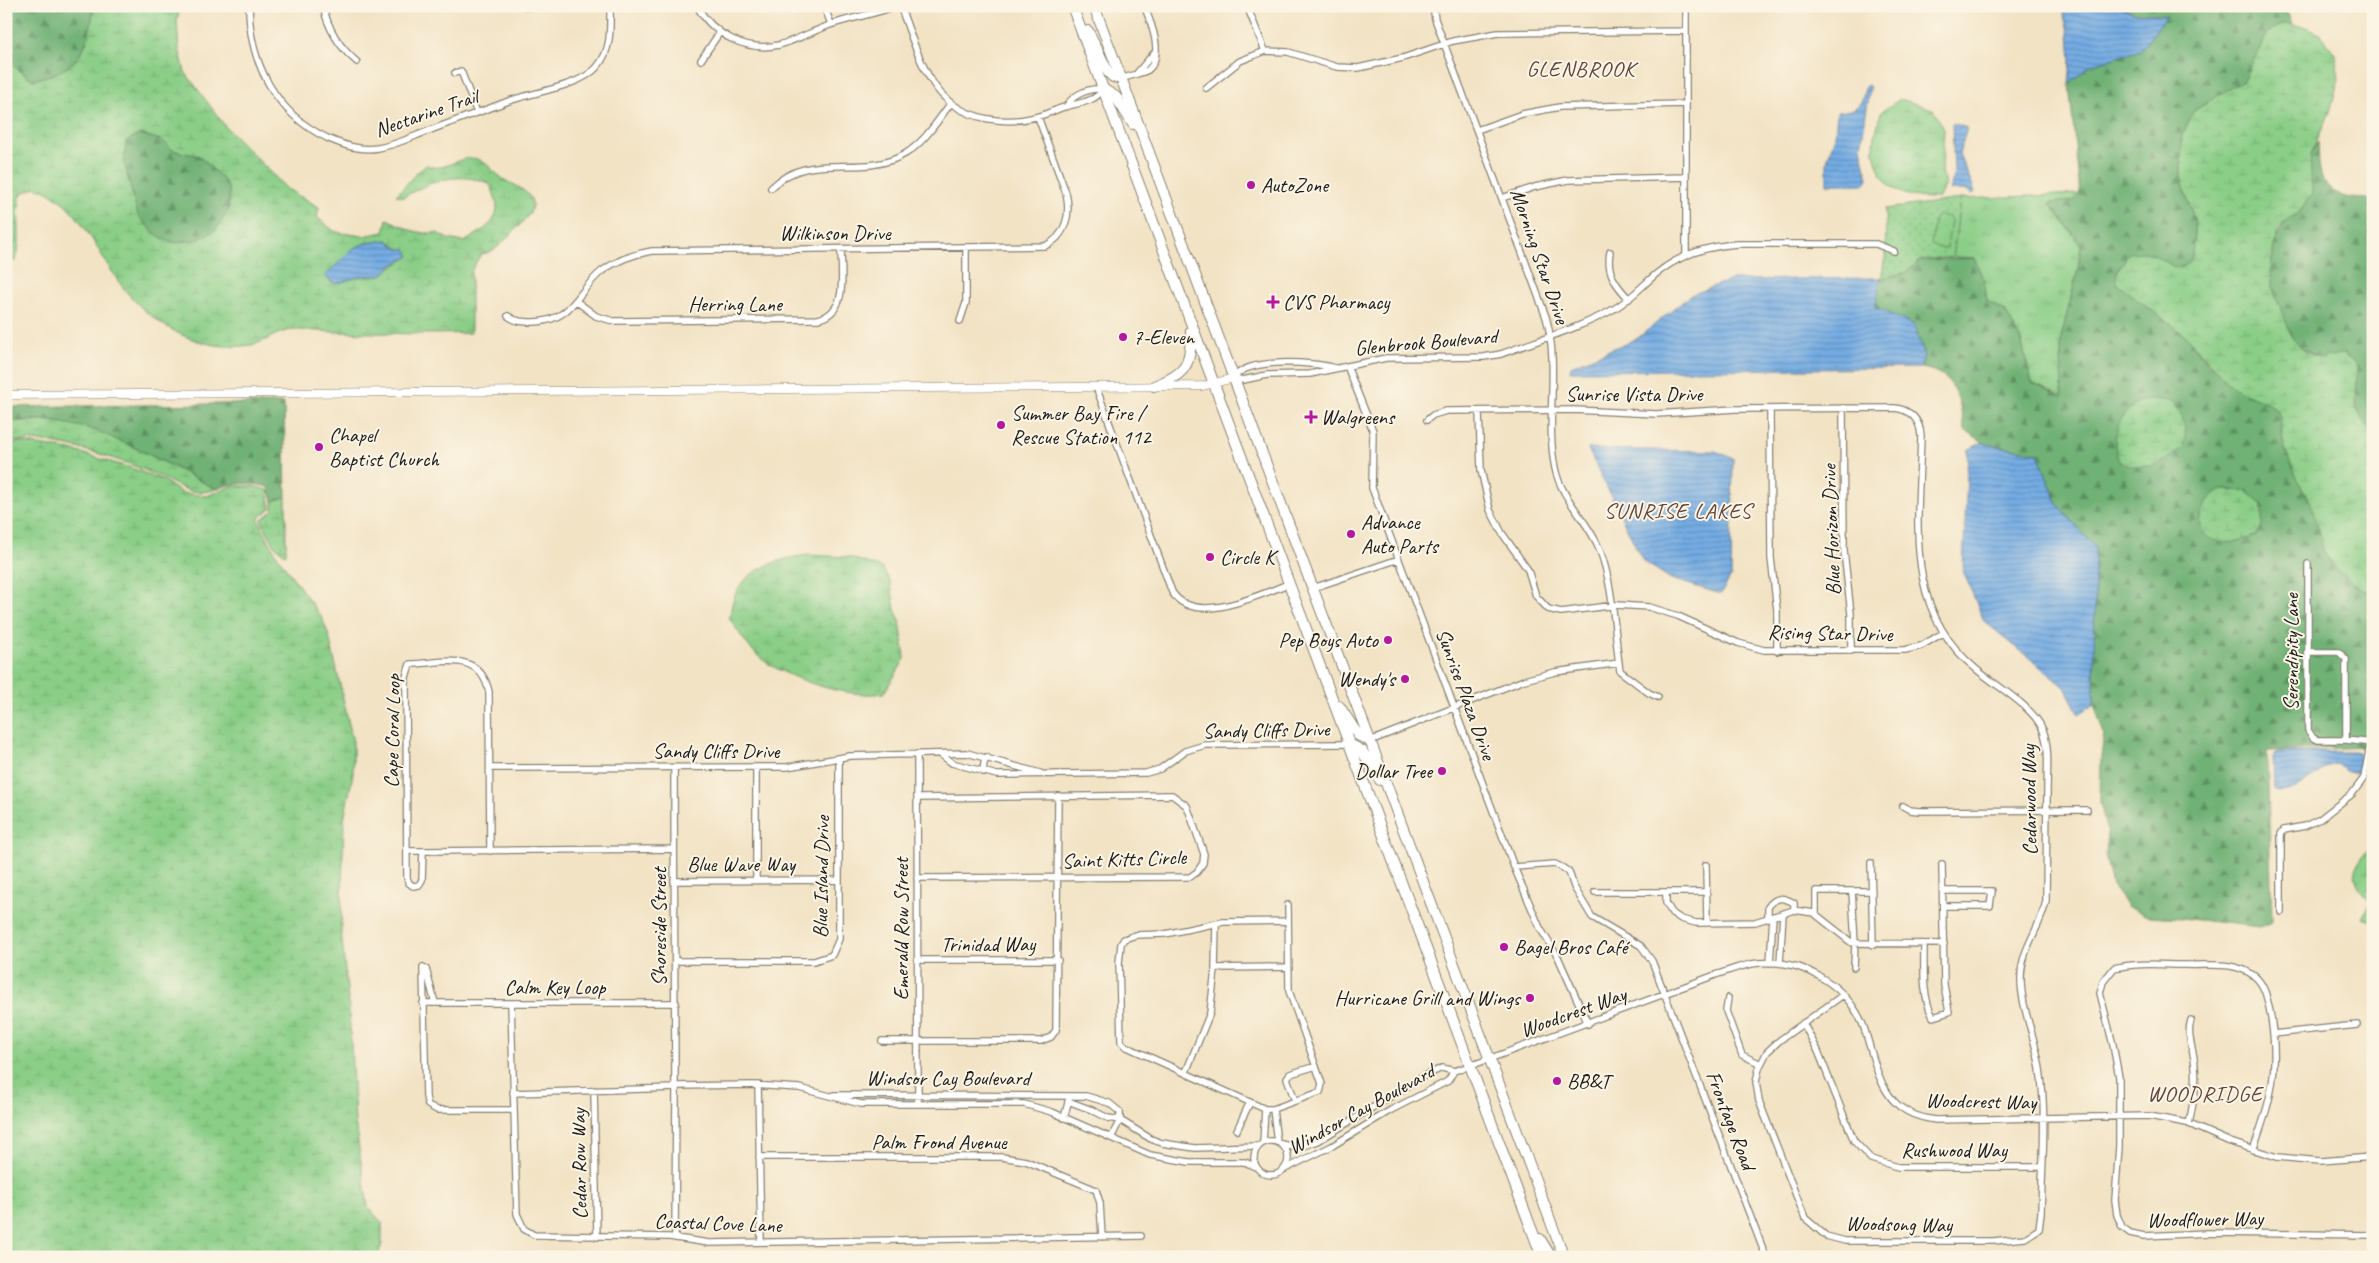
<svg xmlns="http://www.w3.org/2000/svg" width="2379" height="1263" viewBox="0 0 2379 1263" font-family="Caveat,sans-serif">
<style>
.grass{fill:url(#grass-tufts);stroke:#537552}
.forest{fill:url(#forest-firs);stroke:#466648;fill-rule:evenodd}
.wetland{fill:url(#wetland-marsh);stroke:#537552;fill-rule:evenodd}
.park{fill:url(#park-dots);stroke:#537552}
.garden{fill:#8ace87;stroke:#537552}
.water{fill:url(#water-rules);stroke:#486480}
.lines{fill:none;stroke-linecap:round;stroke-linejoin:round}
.street-casing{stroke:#878070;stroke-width:8}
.secondary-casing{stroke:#878070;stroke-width:9}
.highway-casing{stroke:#878070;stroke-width:12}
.street{stroke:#fff;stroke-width:5.5}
.secondary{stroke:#fff;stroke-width:8}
.highway{stroke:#fff;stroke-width:10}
.poi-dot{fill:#b5179e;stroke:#fcf5e5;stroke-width:2}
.labels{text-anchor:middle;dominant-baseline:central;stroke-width:4;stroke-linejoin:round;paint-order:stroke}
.street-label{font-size:21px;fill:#1c1c1c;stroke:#fcf5e5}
.poi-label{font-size:21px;fill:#1c1c1c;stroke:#fcf5e5;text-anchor:start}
.neighbourhood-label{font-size:22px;letter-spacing:1px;fill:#60443d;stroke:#fcf5e5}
</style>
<defs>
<pattern id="grass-tufts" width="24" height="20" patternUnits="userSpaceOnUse" patternTransform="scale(1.25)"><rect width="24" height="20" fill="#8ace87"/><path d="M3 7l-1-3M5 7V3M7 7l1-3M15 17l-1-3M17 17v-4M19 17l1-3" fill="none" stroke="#76b074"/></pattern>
<pattern id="forest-firs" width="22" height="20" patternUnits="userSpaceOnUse" patternTransform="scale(1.25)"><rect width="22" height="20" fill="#6fb174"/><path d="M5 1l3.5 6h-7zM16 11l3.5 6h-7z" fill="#5a8f5e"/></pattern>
<pattern id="wetland-marsh" width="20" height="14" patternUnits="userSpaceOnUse" patternTransform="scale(1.25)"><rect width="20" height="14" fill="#8ace87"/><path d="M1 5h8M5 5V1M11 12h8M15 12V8" fill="none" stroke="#76b074"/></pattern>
<pattern id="park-dots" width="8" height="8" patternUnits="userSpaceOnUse" patternTransform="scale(1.25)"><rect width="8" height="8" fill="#8ace87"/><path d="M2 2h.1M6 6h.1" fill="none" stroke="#76b074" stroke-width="1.8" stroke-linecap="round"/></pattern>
<pattern id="water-rules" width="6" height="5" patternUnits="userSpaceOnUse" patternTransform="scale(1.25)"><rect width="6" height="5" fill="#74ace3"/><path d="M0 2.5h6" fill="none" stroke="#5e8bb7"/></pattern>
</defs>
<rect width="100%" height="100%" fill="#fcf5e5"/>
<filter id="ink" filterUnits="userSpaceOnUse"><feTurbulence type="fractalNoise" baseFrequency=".02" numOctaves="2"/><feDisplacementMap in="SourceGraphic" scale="10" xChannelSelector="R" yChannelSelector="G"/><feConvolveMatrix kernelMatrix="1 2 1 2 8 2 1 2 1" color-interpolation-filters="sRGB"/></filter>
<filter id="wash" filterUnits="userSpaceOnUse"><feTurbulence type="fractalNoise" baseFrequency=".0096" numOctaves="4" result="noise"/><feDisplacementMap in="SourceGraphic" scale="20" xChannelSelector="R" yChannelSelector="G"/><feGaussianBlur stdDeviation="1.12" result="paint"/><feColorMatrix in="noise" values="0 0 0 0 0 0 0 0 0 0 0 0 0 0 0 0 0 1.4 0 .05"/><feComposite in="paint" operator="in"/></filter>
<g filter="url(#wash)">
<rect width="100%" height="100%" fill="#f2e3c5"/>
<path class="grass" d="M2080 194 2073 201 2050 204 2081 245 2078 270 2061 338 2062 397 2032 383 2021 340 2005 311 1987 301 1984 281 1974 258 1953 257 1960 199Z"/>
<path class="forest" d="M6 6H93C93 24 87 47 75 61 66 71 45 77 33 80L6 61Z
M2118 6H2280L2287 12 2292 24H2284L2269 31 2243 80 2194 111 2182 135 2181 176 2195 222 2192 256 2189 263 2181 267H2174L2156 256 2145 252 2119 267 2116 274 2139 300 2184 334 2210 365 2268 403 2277 411 2280 418 2284 448 2300 484 2312 507 2334 567 2351 582 2373 595V731H2365V747L2267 751 2272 922 2259 927 2181 918 2147 916 2127 906 2112 886 2106 860 2107 832 2100 802 2101 757 2104 734 2094 704 2095 547 2057 504 2038 453 1986 444 1965 430C1959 400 1957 373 1921 368L1924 356 1914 325 1874 307 1881 278 1905 273 1921 260 1974 258 1984 281 1987 301 2005 311 2021 340 2032 383 2062 397 2061 338 2078 270 2081 245 2050 203 2073 201 2080 194 2069 84 2090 65 2141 50 2167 15 2136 13ZM2222 490H2234L2257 535 2228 543Z
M140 134 162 140 173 150 199 156 224 180 229 190V209L216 230 199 239 177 243 165 240 153 232 137 216 124 163 126 141Z
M2318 142C2319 151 2318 161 2320 170 2325 198 2349 199 2373 199V435C2358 413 2353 406 2357 379L2296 345 2282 316 2272 287 2271 269 2274 243 2286 220 2299 213 2312 193 2309 165 2310 155Z
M284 403 286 497 273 501 269 487C250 482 235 482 216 489 160 461 105 426 41 420 30 419 18 421 6 422V407Z"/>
<path class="wetland" d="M93 6H180L177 22 179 48 185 72 225 126 287 189 319 207 317 217 334 231 341 233 363 236 384 232 387 219 410 230 423 233H437L448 239 464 242C492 225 507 217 489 183 455 171 433 181 403 197L396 195C407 185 415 172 427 165 442 173 456 158 471 158 485 158 493 172 503 179 508 183 515 184 520 188 545 204 526 218 512 233 502 242 495 253 481 254L471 271V333C426 335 380 333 335 332 322 332 297 328 286 331 274 334 263 343 251 345 202 353 155 327 125 290 97 256 80 199 35 187L21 194C15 216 23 238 16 260L6 263V61L33 80C45 77 66 71 75 61 87 48 93 24 93 6ZM140 134 162 140 173 150 199 156 224 180 229 190V209L216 230 199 239 177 243 165 240 153 232 138 216 124 163 126 141ZM387 240 410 256 377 276H361L335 284 325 277 352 249 368 243Z
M2285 24 2306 27 2321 34 2335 54 2339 78 2330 112 2310 155 2312 193 2299 213 2286 220 2279 229 2274 243 2271 269 2272 287 2293 339 2306 352 2322 359 2328 356 2342 354 2355 363 2357 369 2356 408 2373 435V595L2351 582 2334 567 2324 552 2312 507 2300 484 2284 448 2280 418 2277 411 2268 403 2239 391 2226 381 2184 334 2118 285 2116 274 2129 253 2145 252 2156 256 2174 267H2181L2189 263 2192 256 2195 222 2181 176 2182 135 2194 111 2243 80 2269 31Z
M1900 99 1933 109 1944 129 1942 171 1945 184 1939 198C1907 199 1883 192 1875 157 1871 144 1878 125 1881 112Z
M2152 399 2171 401C2184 417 2188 426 2183 447 2165 464 2143 473 2119 461 2108 435 2122 402 2152 399Z
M41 420C61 423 82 425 101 433 141 449 178 470 216 489 189 499 176 482 152 473 116 458 44 433 6 443V422Z
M20 442 71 450 131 468 163 480 182 493 206 496 233 486H253L268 490 271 508 258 519 276 554 322 618 329 636 353 742V774L344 819 341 931 349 1008 355 1122 368 1207 382 1223V1244L378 1255 375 1257H6V446Z
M2222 490 2246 491 2262 505V525L2257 535C2244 540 2230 545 2215 541 2190 532 2202 497 2222 490Z
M286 497V555L275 546 261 520 273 510V501Z
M808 555 849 557 882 568 887 576 891 584 895 610 900 620 905 659 884 693C849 699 791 680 763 660 749 650 739 632 729 618 731 611 732 602 735 595 746 568 782 558 808 555Z
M2373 849V921L2362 918 2371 901C2359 890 2350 879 2359 863 2363 855 2365 852 2373 849Z"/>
<path class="park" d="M1960 199 1953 257 1921 260 1905 273 1881 278 1886 252 1885 209Z"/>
<path class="garden" d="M1938 215 1949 217 1951 220 1947 247 1944 249 1931 245 1935 217Z"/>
<path class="water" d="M2061 6H2118L2136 13 2167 15 2141 50 2090 65 2069 84 2071 60 2069 34Z
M1868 85 1870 88 1861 147 1868 178 1865 184H1827V161L1835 136 1837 112C1857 110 1862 107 1865 87Z
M1952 123 1967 128 1959 154 1975 192 1972 194 1967 190H1950L1954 173Z
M387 240 398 249H406L410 256 389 267 384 274 377 276H361L335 284 325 276 352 249 363 244Z
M1881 278 1875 307 1914 325 1924 356 1921 368 1570 371 1571 366 1638 338 1691 295 1730 280Z
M1983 442 1986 444 2038 453 2057 504 2095 547 2094 704 2079 714 2065 687 1984 621 1963 571 1968 450Z
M1588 449 1715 451 1733 458 1731 576 1721 594 1671 579 1643 561Z
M2279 752H2353L2358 753C2361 760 2360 766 2357 773L2348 772 2336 764C2315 767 2306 791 2279 792L2274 789 2273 757 2275 753Z"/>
</g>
<g filter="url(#ink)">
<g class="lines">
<defs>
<path id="street" d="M249 6C249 62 275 113 327 138 343 145 360 151 378 148 396 145 412 137 428 131 454 121 480 112 506 102 532 92 580 87 597 67 612 50 610 28 610 6
M323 6C328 29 339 47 357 62
M697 6C713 35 746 52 779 45 797 40 815 30 833 24 854 17 875 14 896 6
M824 6 831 24
M900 6C910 31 917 58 931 80 957 124 1012 129 1056 110 1070 103 1094 105 1103 89
M1247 6 1265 51
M1433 6 1435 19 1546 317C1560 366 1545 420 1555 468 1561 499 1587 519 1599 548 1614 586 1614 631 1620 671L1649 693 1658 697
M1686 6V256
M527 7 534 6
M701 60 720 32
M455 73 461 71 477 113
M1137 73 1154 53
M1121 79C1128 76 1143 73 1148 70 1165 56 1151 22 1144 6
M1206 88 1240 61 1265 51 1288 52 1337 67 1358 68 1403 58 1453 41 1498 33 1686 31
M1067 105C1075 93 1090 88 1103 89
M1477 130 1522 114 1560 107 1685 104
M771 188C810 148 861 180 905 154 925 142 937 121 951 103
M1502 198 1535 187 1568 180 1686 177
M1610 252C1606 273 1616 285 1629 299
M576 301 596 316 613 321 818 319C849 312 841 274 841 249
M508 316C516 322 524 322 534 322 573 321 576 292 602 271 617 260 634 254 652 251L1045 246C1066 237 1071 214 1066 193L1038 117
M960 321 966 303V248
M1347 366 1373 431 1372 488 1514 867 1540 928 1558 957 1588 1024
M1335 368C1313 362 1247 357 1234 378L1243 380 1267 375 1310 374 1386 358 1484 357 1501 354C1538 340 1578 329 1612 310 1629 301 1641 287 1656 274 1679 255 1708 246 1737 244H1876L1894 251
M1096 387 1172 592C1194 627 1259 595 1288 584
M1843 408 1844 551 1851 614V651
M1770 409 1771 558 1777 610V651
M1479 411 1481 470 1490 510 1502 533 1528 570 1536 596 1548 609 1561 612 1616 605 1649 607 1678 616 1738 643 1764 650H1905L1921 646 1943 633
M1427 420 1433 415 1446 411 1574 410 1656 414 1735 409 1895 408C1911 410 1920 420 1921 436 1919 520 1902 608 1976 669 1996 686 2033 706 2043 730 2050 749 2047 771 2047 791 2047 827 2046 864 2046 901 2041 928 2022 946 2021 976 2020 1007 2036 1038 2040 1069 2047 1116 2042 1166 2041 1213L2039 1229 2025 1238 1993 1241H1845L1826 1236 1805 1218 1759 1101 1756 1082 1759 1068 1767 1052 1780 1040 1843 995
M2308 564V730L2313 738 2318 740H2346L2373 743
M1313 588 1399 559
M2307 652H2339L2346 659V740
M1370 741 1524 680 1555 672 1619 663
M917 754 918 1104
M940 754 952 763 997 775 1146 773 1160 769 1185 751 1205 745 1349 744
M490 768 787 767 850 756 967 753 1040 773
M674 768 675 1086 753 1085 799 1088 861 1104H1024L1052 1112 1150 1155 1189 1162H1245L1256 1167
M983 772 984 763 987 757
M917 798 1172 795 1187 806 1204 854 1203 863 1197 872 1190 877 917 878
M1903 806 1910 810 1919 811 2087 810
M407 851H423L422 880 419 885 413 886 409 883 407 878 406 677 410 664C444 663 480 650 489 692L490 851
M423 851 674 849
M1871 863 1873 945
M1706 865 1707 923
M1514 867 1555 864 1563 868 1569 872 1574 887 1592 917 1641 946 1652 961 1766 1257
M756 880V768
M674 881 837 880
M1852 891 1855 944 1854 967
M1943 891H1992L1990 906H1943
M1595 892H1706
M1666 892V903L1672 913 1681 919 1696 923 1755 922 1794 910 1814 913 1852 943 1944 944
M2281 912V834L2284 830 2305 826 2320 819 2352 794 2364 778 2369 751 2373 743
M1816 914V891H1872
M1768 917V907C1776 896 1783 897 1794 903V910
M1287 921 1223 922 1165 934 1136 935 1124 939 1121 944 1119 963 1121 1042 1125 1046 1265 1109H1273L1320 1092 1322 1084 1320 1078 1289 991 1288 905
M1924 945C1924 968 1922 997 1933 1017L1949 1012 1944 985 1942 864
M917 960H1058
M675 961H814L832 955 839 939V759
M1770 963 1773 916
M1780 963 1783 914
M1215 968 1287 967
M1728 998 1726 1011 1742 1055 1761 1064
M423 1003H676
M435 1003 426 969 423 967 426 1097 428 1105 437 1110H513
M511 1004 517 1214 524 1229 534 1235 669 1237 709 1243 1141 1236
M1803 1023 1818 1051 1854 1141 1871 1159 1898 1167H2042
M2273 1034 2357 1025
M882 1041H1041L1051 1037 1056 1030 1058 796
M1186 1072 1210 1013 1215 970 1216 923
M758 1085 761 1242
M594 1090 597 1237
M513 1093 676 1088 675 1238
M834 1095 1086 1096 1109 1103 1120 1112V1120L1111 1138
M1068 1101 1092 1110 1108 1118 1120 1120 1151 1139 1162 1143 1195 1148 1258 1146
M1295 1101 1287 1078 1290 1074 1316 1066
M1273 1109 1277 1142
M1064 1118 1069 1099
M2189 1124C2193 1104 2197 1086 2195 1066 2194 1050 2186 1036 2191 1020
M1237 1130 1250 1102
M1254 1158a17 17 0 1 1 34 0a17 17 0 1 1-34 0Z
M1263 1143 1265 1109
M1281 1144 1298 1148 1318 1141 1424 1076 1442 1068 1454 1071 1470 1066 1718 974C1731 970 1745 964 1759 963 1802 959 1846 984 1863 1025 1872 1049 1876 1081 1893 1100 1904 1113 1920 1118 1936 1120L2149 1116 2187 1123 2230 1142 2277 1157 2320 1161 2373 1157
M2253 1150C2272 1099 2280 1067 2270 1012 2267 998 2265 984 2253 975 2233 961 2209 966 2186 965 2163 965 2137 962 2114 968L2103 982 2100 993 2113 1045 2119 1077V1146L2115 1200 2117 1215 2122 1227 2130 1233 2144 1236 2208 1233 2373 1235
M759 1157H1002L1026 1161 1096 1190 1100 1203 1102 1237
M1281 1171 1332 1146 1391 1110 1448 1081 1454 1071"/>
<path id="secondary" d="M6 395 1203 386 1234 378"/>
<path id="highway" d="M1072 6 1542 1257
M1094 6 1564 1257
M1088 31 1108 72 1113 77 1121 79
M1103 89 1116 97 1133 124
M1154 386C1186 374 1191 366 1191 331
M1339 706 1358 735 1370 741
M1349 744 1362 751 1380 780
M1540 1239 1551 1257"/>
</defs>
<use href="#street" class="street-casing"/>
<use href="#secondary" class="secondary-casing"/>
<use href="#highway" class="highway-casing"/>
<use href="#street" class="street"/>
<use href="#secondary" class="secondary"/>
<use href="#highway" class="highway"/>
</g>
</g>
<g class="poi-dot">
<circle cx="1251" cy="185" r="5"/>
<path d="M1270.5 294.5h5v5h5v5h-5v5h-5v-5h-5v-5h5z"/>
<circle cx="1123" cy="337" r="5"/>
<path d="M1308.5 409.5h5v5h5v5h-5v5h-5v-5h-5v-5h5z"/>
<circle cx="1001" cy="425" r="5"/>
<circle cx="319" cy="447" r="5"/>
<circle cx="1351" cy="534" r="5"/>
<circle cx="1210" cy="557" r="5"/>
<circle cx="1388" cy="640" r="5"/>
<circle cx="1405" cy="679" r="5"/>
<circle cx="1442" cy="771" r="5"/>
<circle cx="1504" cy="947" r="5"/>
<circle cx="1530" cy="998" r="5"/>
<circle cx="1557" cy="1081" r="5"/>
</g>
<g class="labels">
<g class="street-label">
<text transform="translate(426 113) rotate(-19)">Nectarine Trail</text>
<text x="835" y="233">Wilkinson Drive</text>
<text transform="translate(1540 256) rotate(71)">Morning Star Drive</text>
<text x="735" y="304">Herring Lane</text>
<text transform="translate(1426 342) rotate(-5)">Glenbrook Boulevard</text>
<text x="1634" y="394">Sunrise Vista Drive</text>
<text transform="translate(1831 530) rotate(-92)">Blue Horizon Drive</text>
<text transform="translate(1830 633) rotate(1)">Rising Star Drive</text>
<text transform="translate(2291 652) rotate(-90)">Serendipity Lane</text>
<text transform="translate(1466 694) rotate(70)">Sunrise Plaza Drive</text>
<text transform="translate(1266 730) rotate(-1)">Sandy Cliffs Drive</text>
<text transform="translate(392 731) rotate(-89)">Cape Coral Loop</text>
<text x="716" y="751">Sandy Cliffs Drive</text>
<text transform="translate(2029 800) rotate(-91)">Cedarwood Way</text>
<text transform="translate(1124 859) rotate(-2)">Saint Kitts Circle</text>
<text x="741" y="864">Blue Wave Way</text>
<text transform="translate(821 877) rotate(-89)">Blue Island Drive</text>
<text transform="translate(659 927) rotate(-90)">Shoreside Street</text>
<text transform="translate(901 929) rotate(-90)">Emerald Row Street</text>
<text x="988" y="944">Trinidad Way</text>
<text x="555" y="987">Calm Key Loop</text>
<text transform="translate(1573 1012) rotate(-20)">Woodcrest Way</text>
<text x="948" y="1078">Windsor Cay Boulevard</text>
<text transform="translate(1981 1101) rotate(1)">Woodcrest Way</text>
<text transform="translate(1361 1109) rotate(-29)">Windsor Cay Boulevard</text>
<text transform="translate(1731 1120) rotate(69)">Frontage Road</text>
<text x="939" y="1142">Palm Frond Avenue</text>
<text x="1954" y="1150">Rushwood Way</text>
<text transform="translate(579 1164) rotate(-91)">Cedar Row Way</text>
<text transform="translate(2205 1219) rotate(-1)">Woodflower Way</text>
<text transform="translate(718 1223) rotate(2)">Coastal Cove Lane</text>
<text transform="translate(1899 1224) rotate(1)">Woodsong Way</text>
</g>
<g class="poi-label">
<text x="1261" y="185">AutoZone</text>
<text x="1283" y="302">CVS Pharmacy</text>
<text x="1133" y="337">7-Eleven</text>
<text x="1011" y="413">Summer Bay Fire /<tspan x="1011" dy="24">Rescue Station 112</tspan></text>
<text x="1321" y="417">Walgreens</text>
<text x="329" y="435">Chapel<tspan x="329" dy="24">Baptist Church</tspan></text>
<text x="1361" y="522">Advance<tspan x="1361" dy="24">Auto Parts</tspan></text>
<text x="1220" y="557">Circle K</text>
<text x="1378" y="640" text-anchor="end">Pep Boys Auto</text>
<text x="1395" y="679" text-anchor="end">Wendy's</text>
<text x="1432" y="771" text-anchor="end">Dollar Tree</text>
<text x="1514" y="947">Bagel Bros Café</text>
<text x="1520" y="998" text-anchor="end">Hurricane Grill and Wings</text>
<text x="1567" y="1081">BB&amp;T</text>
</g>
<g class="neighbourhood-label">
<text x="1581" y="69">GLENBROOK</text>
<text x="1678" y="511">SUNRISE LAKES</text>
<text x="2205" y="1094">WOODRIDGE</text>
</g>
</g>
<rect width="2379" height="1263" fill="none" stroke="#fcf5e5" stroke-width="25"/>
</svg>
